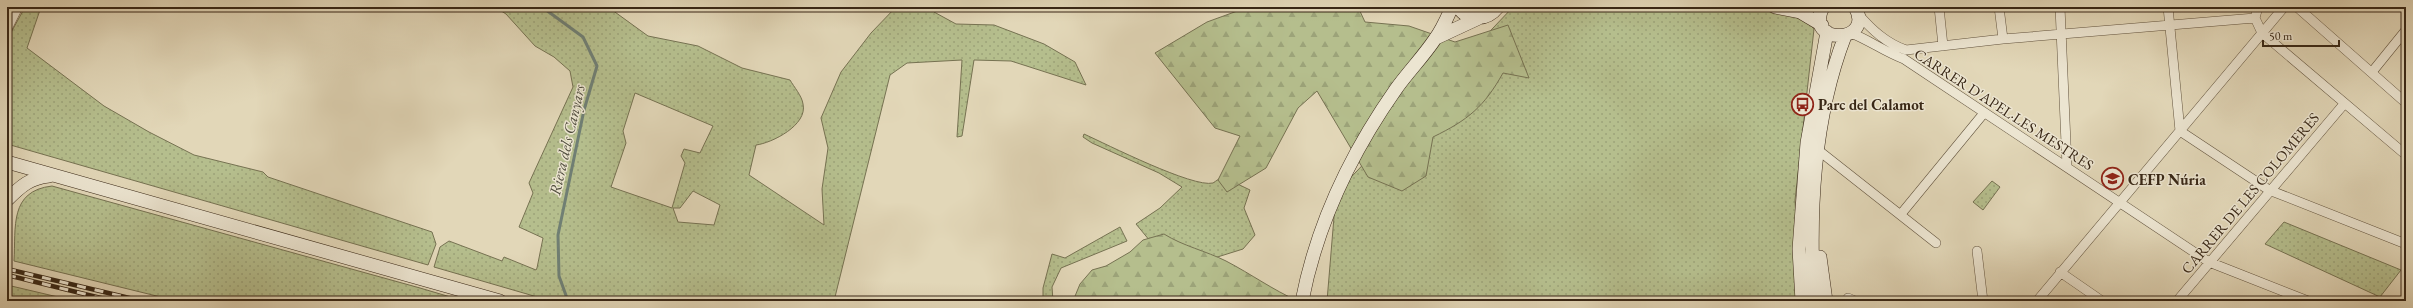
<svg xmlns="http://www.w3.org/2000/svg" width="2413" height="308" viewBox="0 0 2413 308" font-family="'EB Garamond',serif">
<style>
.grass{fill:url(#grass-dots);stroke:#767252;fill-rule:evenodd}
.forest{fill:url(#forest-firs);stroke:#767252}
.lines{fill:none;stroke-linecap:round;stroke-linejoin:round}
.stream{stroke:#707f74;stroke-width:3}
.street-casing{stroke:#62533e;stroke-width:10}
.secondary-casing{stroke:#382716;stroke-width:14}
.street{stroke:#ece5d1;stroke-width:9}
.secondary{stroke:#ece5d1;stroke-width:13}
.rail-casing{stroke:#382716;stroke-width:4.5}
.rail{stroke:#ece5d1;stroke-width:3;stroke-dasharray:9;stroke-linecap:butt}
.labels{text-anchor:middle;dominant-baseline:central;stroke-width:3;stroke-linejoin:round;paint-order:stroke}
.poi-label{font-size:15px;font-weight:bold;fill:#382716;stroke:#ece5d1;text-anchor:start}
.street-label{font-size:15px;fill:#382716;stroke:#ece5d1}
.water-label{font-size:16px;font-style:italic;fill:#4f4c3d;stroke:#ece5d1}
</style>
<defs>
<pattern id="grass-dots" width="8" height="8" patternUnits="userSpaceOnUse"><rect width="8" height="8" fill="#b5be8d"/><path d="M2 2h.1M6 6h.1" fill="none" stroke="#9ca379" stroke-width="1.8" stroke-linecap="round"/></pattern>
<pattern id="forest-firs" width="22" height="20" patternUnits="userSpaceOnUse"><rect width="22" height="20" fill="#b5be8d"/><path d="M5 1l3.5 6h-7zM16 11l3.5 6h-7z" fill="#9ca379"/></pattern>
</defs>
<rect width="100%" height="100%" fill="#e2d7b8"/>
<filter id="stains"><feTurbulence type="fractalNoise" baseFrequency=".005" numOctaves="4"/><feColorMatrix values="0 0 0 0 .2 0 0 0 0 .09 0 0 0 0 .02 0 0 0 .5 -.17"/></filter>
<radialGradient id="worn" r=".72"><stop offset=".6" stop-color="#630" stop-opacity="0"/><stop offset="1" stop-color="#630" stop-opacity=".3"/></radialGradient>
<path class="grass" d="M25 7H41L27 48 104 106 149 132 194 155 263 172 268 177 432 232 436 244 428 265 7 144V40Z
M495 7H608L648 36 698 46 742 68 790 80C794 87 802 96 803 104 808 125 772 143 756 145L749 175 824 225 822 189 828 148 821 118 841 72 871 33 896 7H934V12L956 24 994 25 1044 44 1075 62 1086 85 1011 61 974 60 962 136 957 137 962 60 907 63 890 75 834 301H551L434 267 440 247 449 241 502 261 504 257 536 270 537 268 543 238 519 227 533 193 529 183 573 87 570 71 554 57 535 46 506 14ZM635 93 713 126 700 153 684 149 681 156 685 163 672 208 611 187 626 143 623 131ZM693 191 720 205 714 225 678 222 673 208H680Z
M1513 7H1744L1793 16 1807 21 1814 29 1795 200 1800 301H1327L1336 193Z
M1084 134C1106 144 1193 188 1213 183 1216 181 1220 178 1223 177L1250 190 1244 208 1255 235 1243 249 1211 259 1150 241 1136 224 1160 208 1182 187 1159 173 1092 143 1083 137Z
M1992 181 2000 187 1983 210 1973 202Z
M52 186 420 288 464 301H177L14 261C16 227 9 191 52 186Z
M2284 222 2401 270 2380 297 2265 244Z
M1120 227 1127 241 1061 268 1052 287 1053 301H1043V288L1052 254 1065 258Z
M7 285 75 301H7Z"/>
<path class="forest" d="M1240 7H1358L1365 22 1409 26 1455 42 1508 25 1529 78 1503 73C1484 107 1468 120 1433 137L1426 176 1402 191 1368 177 1317 91 1298 108 1266 168 1227 192 1218 180 1240 136 1215 128 1155 53 1207 22 1240 10Z
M1164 234C1183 246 1206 251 1226 261 1251 274 1273 290 1298 301H1073L1080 284 1092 270 1106 266 1130 252 1143 240Z"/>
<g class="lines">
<path class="stream" d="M542 7 583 37 597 66 584 110 558 235 559 276 568 301"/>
<defs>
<path id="street" d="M1939 7 1943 46
M1999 7 2003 39
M2060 7 2067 166
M2168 7 2180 131 2269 190 2406 244
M2258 7 2255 18 2262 33 2406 155
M2297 7 2406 103
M1858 14C1872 30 1886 43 1906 50L2003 39 2255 18
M7 29 18 7
M1851 33C1869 40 1885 52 1904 59L2209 262 2308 301
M2372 72 2406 30
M1818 150 1936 243
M1901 214 1984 113
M1977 251 1983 301
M2060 272 2102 301
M1848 301V298L1855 301
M2037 301 2284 7
M2177 301 2344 104"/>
<path id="secondary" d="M1458 7C1468 22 1487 21 1498 7
M1775 7 1800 12 1822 25
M1823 7C1803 46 1876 44 1855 7
M1436 38 1479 18
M7 162 500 301
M8 199C21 186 30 178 49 176
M1820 257 1826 301
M1302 301C1317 224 1351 153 1396 89 1408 72 1423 57 1435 39 1442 30 1447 18 1452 7
M1802 301 1799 249 1807 143 1827 32
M1814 301C1809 212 1813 119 1845 36"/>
</defs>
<use href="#street" class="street-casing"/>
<use href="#secondary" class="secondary-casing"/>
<use href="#street" class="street"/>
<use href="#secondary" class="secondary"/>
<defs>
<path id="rail" d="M7 269 142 301
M7 275 113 301"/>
</defs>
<use href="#rail" class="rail-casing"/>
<use href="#rail" class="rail"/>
</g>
<defs>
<symbol id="bus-ring" viewBox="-11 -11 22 22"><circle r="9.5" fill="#ece5d1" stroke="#8f2418" stroke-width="1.5"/><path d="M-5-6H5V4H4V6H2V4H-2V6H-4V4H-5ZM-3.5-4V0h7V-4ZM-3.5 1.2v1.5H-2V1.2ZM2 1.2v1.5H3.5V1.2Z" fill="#8f2418"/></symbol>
<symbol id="school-ring" viewBox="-11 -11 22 22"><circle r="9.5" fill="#ece5d1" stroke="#8f2418" stroke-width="1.5"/><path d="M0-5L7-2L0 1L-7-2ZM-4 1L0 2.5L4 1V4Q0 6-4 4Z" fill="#8f2418"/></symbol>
</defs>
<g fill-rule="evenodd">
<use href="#bus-ring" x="1790" y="92" width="25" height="25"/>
<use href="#school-ring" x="2100" y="166" width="25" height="25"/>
</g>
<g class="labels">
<g class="poi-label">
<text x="1818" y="104">Parc del Calamot</text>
<text x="2128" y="179">CEFP Núria</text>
</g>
<g class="street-label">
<text transform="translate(2004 109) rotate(33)">CARRER D'APEL·LES MESTRES</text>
<text transform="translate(2250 193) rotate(-50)">CARRER DE LES COLOMERES</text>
</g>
<g class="water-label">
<text transform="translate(567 140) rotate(-77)">Riera dels Canyars</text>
</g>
</g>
<rect width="2413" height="308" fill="none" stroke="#e2d7b8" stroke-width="24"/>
<rect x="8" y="8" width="2397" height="292" fill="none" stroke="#382716" stroke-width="2"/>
<rect x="12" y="12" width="2389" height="284" fill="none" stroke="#382716"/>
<path d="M2263 40v6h76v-6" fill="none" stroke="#382716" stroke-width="2"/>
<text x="2269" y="40" font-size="12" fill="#382716" stroke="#ece5d1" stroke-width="3" paint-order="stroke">50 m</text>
<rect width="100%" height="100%" filter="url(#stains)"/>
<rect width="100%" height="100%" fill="url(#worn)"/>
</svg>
